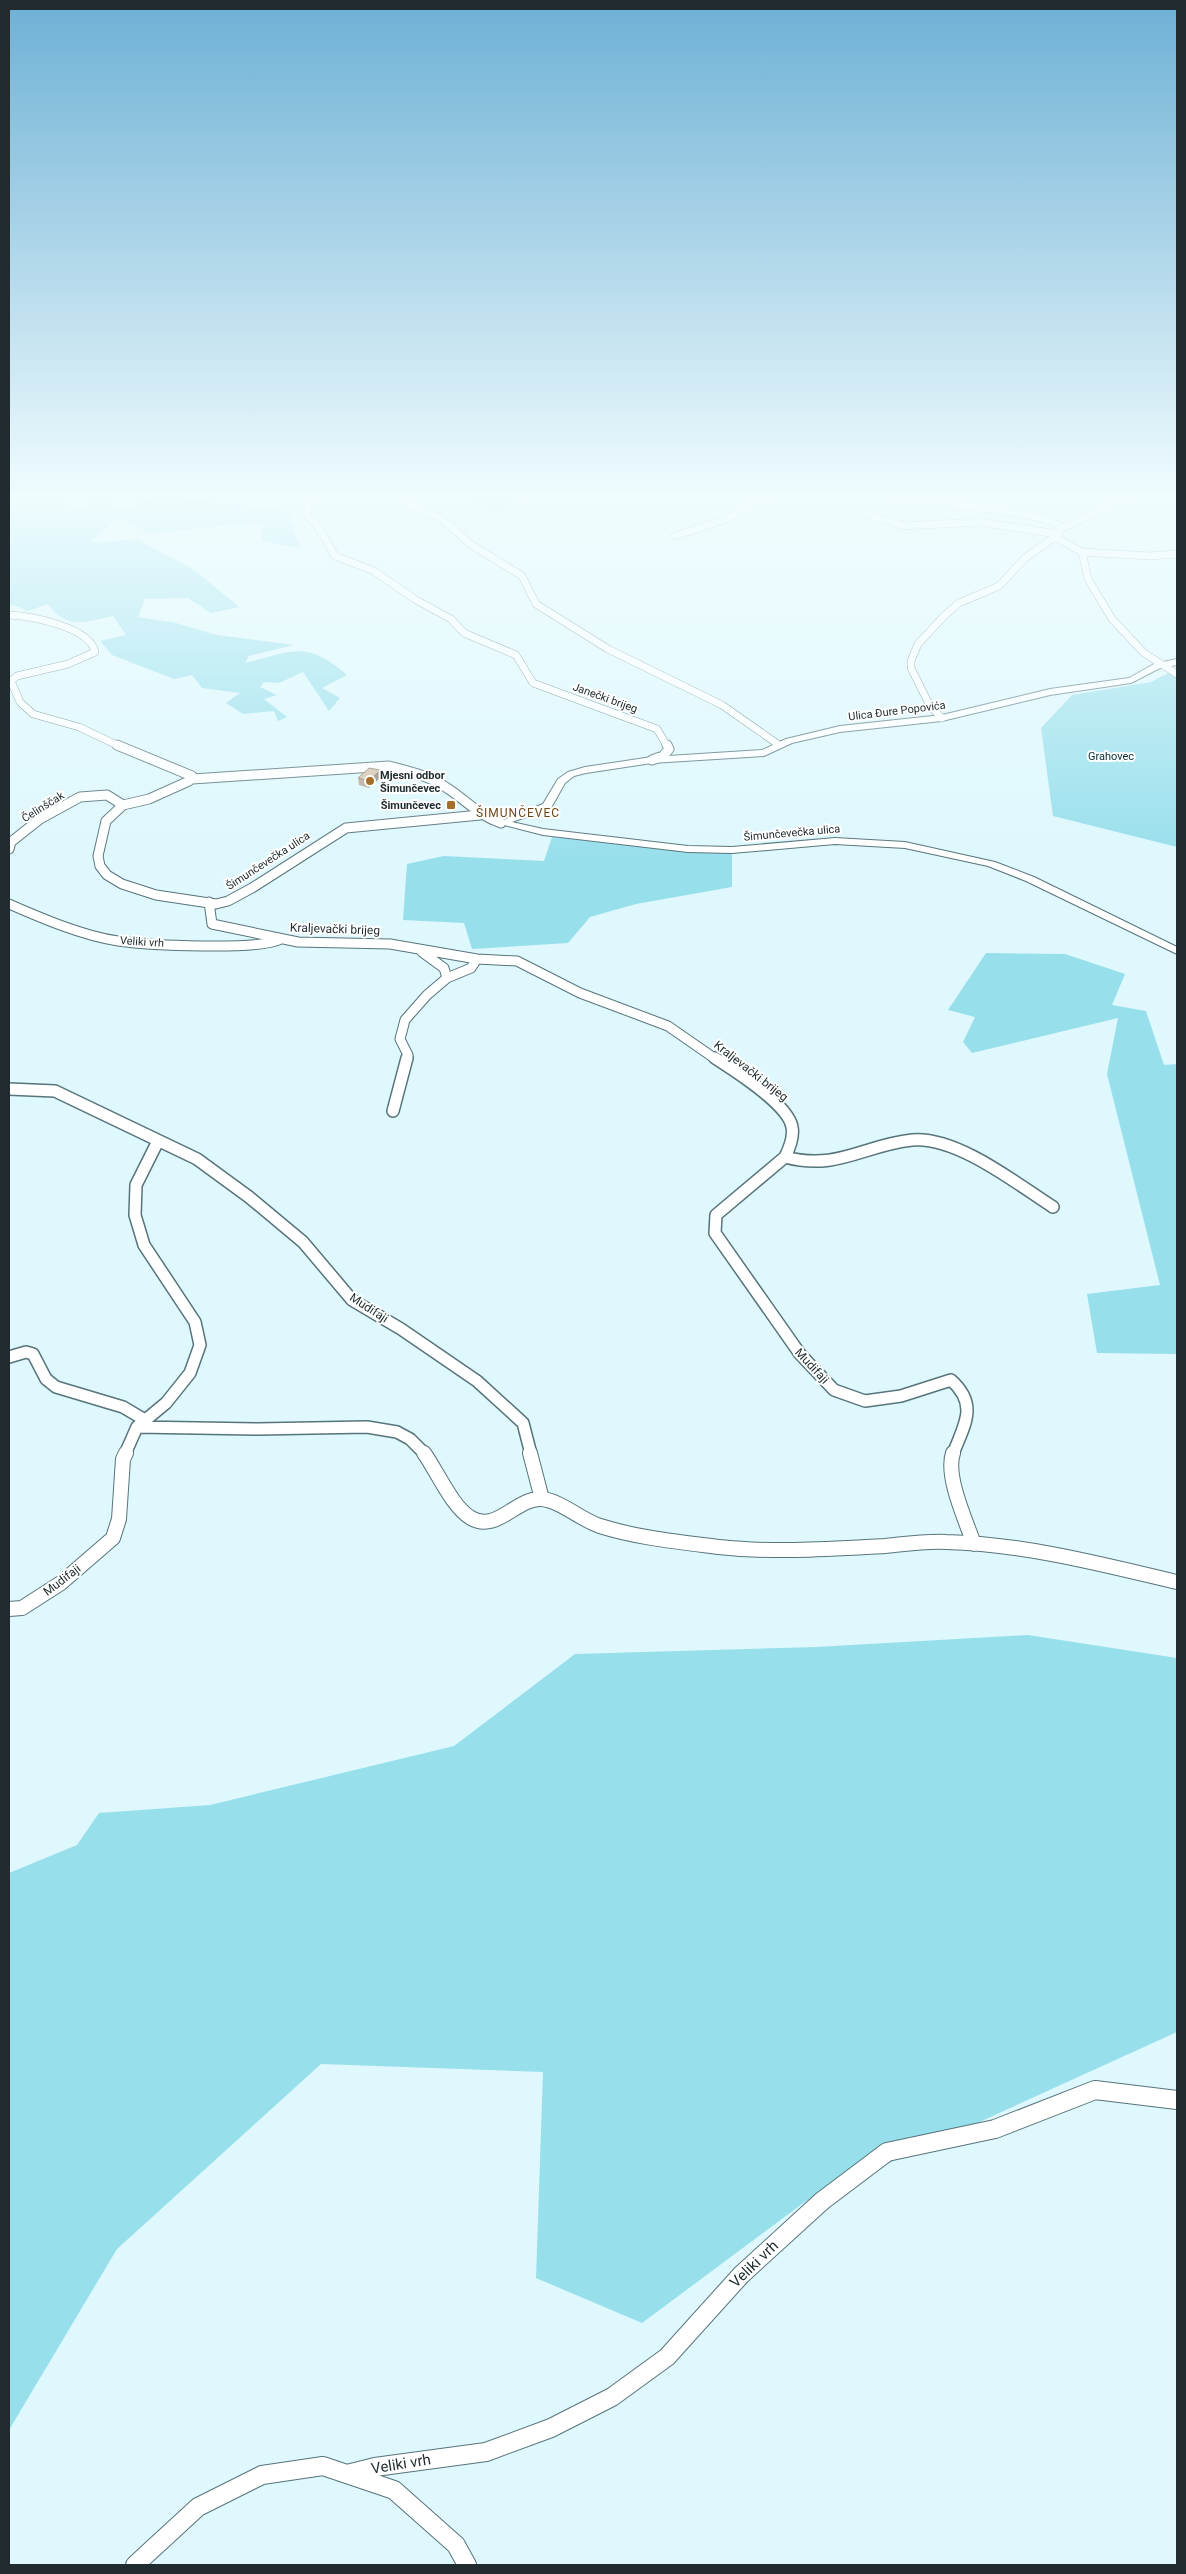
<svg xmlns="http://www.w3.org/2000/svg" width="1186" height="2574" viewBox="0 0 1186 2574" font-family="Roboto,sans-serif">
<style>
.green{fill:#98dfec}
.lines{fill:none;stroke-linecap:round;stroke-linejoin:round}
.minor-far4-casing{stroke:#56747a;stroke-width:8}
.minor-far3-casing{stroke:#56747a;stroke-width:11}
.minor-far2-casing{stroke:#56747a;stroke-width:14}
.minor-far1-casing{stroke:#56747a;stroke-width:16}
.minor-casing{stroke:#56747a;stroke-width:20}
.tertiary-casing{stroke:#56747a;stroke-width:2}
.minor-far4{stroke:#fff;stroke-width:7}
.minor-far3{stroke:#fff;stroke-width:9}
.minor-far2{stroke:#fff;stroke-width:11}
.minor-far1{stroke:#fff;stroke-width:14}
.minor{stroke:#fff;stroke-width:18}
.tertiary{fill:#fff;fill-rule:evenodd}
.wall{fill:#baa997}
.shaded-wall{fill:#978a7b}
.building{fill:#d8c5b0;stroke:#978a7b}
.poi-dot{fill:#a46e28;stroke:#fff;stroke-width:2}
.labels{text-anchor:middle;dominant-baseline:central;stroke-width:4;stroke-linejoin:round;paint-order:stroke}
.far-street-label{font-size:11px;fill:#1f2b2e;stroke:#fff}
.far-park-label{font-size:11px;fill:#042f36;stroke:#fff}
.far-poi-label{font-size:11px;font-weight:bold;fill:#1f2b2e;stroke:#fff;text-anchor:start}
.far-quarter-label{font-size:12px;letter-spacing:1px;fill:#6d4818;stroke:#fff}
.street-label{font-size:12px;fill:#1f2b2e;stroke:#fff}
.near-street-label{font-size:15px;fill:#1f2b2e;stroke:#fff}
</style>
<rect width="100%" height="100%" fill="#def8fd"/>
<path class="green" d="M9 497H69L63 510H86L92 497H111V507L135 506 132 497H145L159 503 166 497H176L293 512 289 519 301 549 261 540 264 527 253 523 149 533 117 518 89 543 136 539 196 571 239 607 211 613 188 598 145 599 138 617 176 623 217 635 294 645 249 656 245 663C293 652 305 639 347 675L322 688 340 698 329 711 303 672 279 683 264 682 260 687 277 695 264 699 287 717 278 721 274 711 243 714 226 703 240 693 202 688 192 675 174 679 112 655 100 641 126 635 113 616C86 622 66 630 48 604L28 611 14 605 9 606Z
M476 497H524L501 506 513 509 493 513 480 512 485 504 467 502Z
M1172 671 1177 675V847L1053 816 1041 728 1072 695 1151 682Z
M552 837 732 850V887L636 904 590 917 568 943 472 949 464 923 403 920 407 864 444 856 544 861Z
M986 953 1065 954 1125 974 1112 1005 1146 1011 1164 1065 1177 1064V1354L1097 1353 1087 1294 1160 1285 1107 1074 1118 1018 972 1053 963 1042 975 1017 948 1010Z
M1028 1635 1177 1658V2032L806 2201 642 2323 536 2278 543 2072 321 2064 117 2249 9 2430V1873L77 1845 99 1813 210 1805 454 1746 575 1654 816 1647Z"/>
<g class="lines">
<defs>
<path id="minor-far4" d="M310 497 307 514 317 525 335 556 374 571 416 600 451 619 464 633 516 655 533 683 657 729 667 746
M405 497 406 505 440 517 470 544 522 576 536 604 608 649 722 705 779 745
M891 497 906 502C939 505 1039 509 1062 528
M1130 497 1062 528 1055 537 1082 552 1088 579 1112 619 1144 653 1177 674
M863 513 904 526 980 522 1057 534
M675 536 726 519 766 497
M1082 552 1150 556 1177 554
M9 615C31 616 90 627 95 652L68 664 17 676 11 681 20 702 33 714 79 727 119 746
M942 718 930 706 911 668V661L918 644 945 615 959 603 999 586 1025 558 1055 537"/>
<path id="minor-far3" d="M117 745 192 776 189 781 149 799 123 805 106 821 98 856 100 866 107 875 122 884 156 895 216 904 228 901 252 888 346 828 480 815
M652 760 663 756 669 749 667 745
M192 779 389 766C408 771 430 776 447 788 466 800 479 816 501 823
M9 849 11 842 40 819 80 797 107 795 123 805
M209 902 212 924 298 942 390 944 477 959 517 961 580 993 668 1026 717 1060
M9 904C41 918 83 936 118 941 147 945 259 951 281 939
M422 952 444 968 447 978
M407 1060 408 1055 400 1039 405 1020 427 995 447 978 471 968 477 959"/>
<path id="minor-far2" d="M715 1058C735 1071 788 1104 792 1127 794 1137 789 1149 785 1157 837 1171 864 1145 912 1140 957 1136 1017 1184 1053 1207
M9 1089 55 1091 197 1159 249 1197 303 1242 352 1300 401 1329 477 1381 523 1423 531 1454
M393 1111 407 1058
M785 1157 716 1215 715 1233 800 1354 834 1390 865 1401 901 1396 951 1380C979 1405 964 1425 953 1454
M9 1357 26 1352 33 1354 46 1379 56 1387 123 1407 145 1420
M137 1427 258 1429 367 1427 397 1432 410 1439 425 1454
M125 1454 137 1427 166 1403 190 1373 200 1345 195 1322 144 1245 135 1215 136 1185 158 1141"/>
<path id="minor-far1" d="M424 1453C437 1471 452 1507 471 1518 497 1533 516 1498 541 1499 560 1500 581 1520 600 1526 638 1538 679 1542 719 1547 774 1553 830 1549 885 1546 905 1544 926 1541 946 1542 1024 1544 1101 1564 1177 1582
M530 1453 542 1499
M953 1453C945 1476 966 1521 974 1544
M9 1609 22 1608 61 1583 113 1538 119 1519 123 1459 126 1453"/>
<path id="minor" d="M347 2474 375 2467 486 2452 551 2428 612 2397 667 2357 741 2275 822 2201 887 2152 995 2129 1095 2090 1177 2100
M135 2565 198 2507 262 2475 323 2466 394 2490 456 2545 467 2565"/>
<path id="tertiary" d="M1177 659V665L1160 668 1131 683 1050 695 942 721 840 732 792 743 764 756 652 763 586 773 574 776 565 783 551 808 512 822 543 829 688 846 732 847 835 838 905 842 995 862 1034 877 1177 947V954L1026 881 988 866 905 848 835 844 732 853 688 852 543 835 496 823 543 804 558 779 568 772 585 767 652 757 762 750 786 739 840 726 942 715 1050 689 1129 678 1154 664Z"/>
</defs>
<use href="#minor-far4" class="minor-far4-casing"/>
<use href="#minor-far3" class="minor-far3-casing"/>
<use href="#minor-far2" class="minor-far2-casing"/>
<use href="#minor-far1" class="minor-far1-casing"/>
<use href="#minor" class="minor-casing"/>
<use href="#tertiary" class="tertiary-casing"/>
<use href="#minor-far4" class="minor-far4"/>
<use href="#minor-far3" class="minor-far3"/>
<use href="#minor-far2" class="minor-far2"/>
<use href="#minor-far1" class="minor-far1"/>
<use href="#minor" class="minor"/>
<use href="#tertiary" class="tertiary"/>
</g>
<path class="wall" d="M381 777 369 788 359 785 358 778Z"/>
<path class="shaded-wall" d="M380 770 381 777 369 788V781Z"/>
<path class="building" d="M369 768 380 770 369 781 358 778Z"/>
<linearGradient id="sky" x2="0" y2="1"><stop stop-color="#6db0d5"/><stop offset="0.58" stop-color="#f0fcfe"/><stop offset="1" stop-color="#f0fcfe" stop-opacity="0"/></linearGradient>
<rect width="1186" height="857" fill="url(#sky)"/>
<g class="poi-dot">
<circle cx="370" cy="781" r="5"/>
<rect x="446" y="800" width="10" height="10" rx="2.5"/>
</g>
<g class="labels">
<g class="far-street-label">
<text transform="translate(605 698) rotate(20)">Janečki brijeg</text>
<text transform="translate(897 711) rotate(-7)">Ulica Đure Popovića</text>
<text transform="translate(43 807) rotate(-32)">Čelinščak</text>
<text transform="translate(792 833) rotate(-5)">Šimunčevečka ulica</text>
<text transform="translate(268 861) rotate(-33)">Šimunčevečka ulica</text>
<text transform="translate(142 942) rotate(4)">Veliki vrh</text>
</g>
<g class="far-park-label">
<text x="1111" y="756">Grahovec</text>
</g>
<g class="far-poi-label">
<text x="380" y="775">Mjesni odbor<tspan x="380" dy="13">Šimunčevec</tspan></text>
<text x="441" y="805" text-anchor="end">Šimunčevec</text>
</g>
<g class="far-quarter-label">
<text x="518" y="813">ŠIMUNČEVEC</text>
</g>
<g class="street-label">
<text transform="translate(335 929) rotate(2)">Kraljevački brijeg</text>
<text transform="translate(751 1071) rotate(38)">Kraljevački brijeg</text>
<text transform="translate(369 1308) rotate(33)">Mudifaji</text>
<text transform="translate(812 1366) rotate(47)">Mudifaji</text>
<text transform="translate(62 1580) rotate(-37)">Mudifaji</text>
</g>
<g class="near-street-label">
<text transform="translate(754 2264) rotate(-44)">Veliki vrh</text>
<text transform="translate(401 2464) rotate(-9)">Veliki vrh</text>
</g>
</g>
<rect width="1186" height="2574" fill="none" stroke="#1f2b2e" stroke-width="20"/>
</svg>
